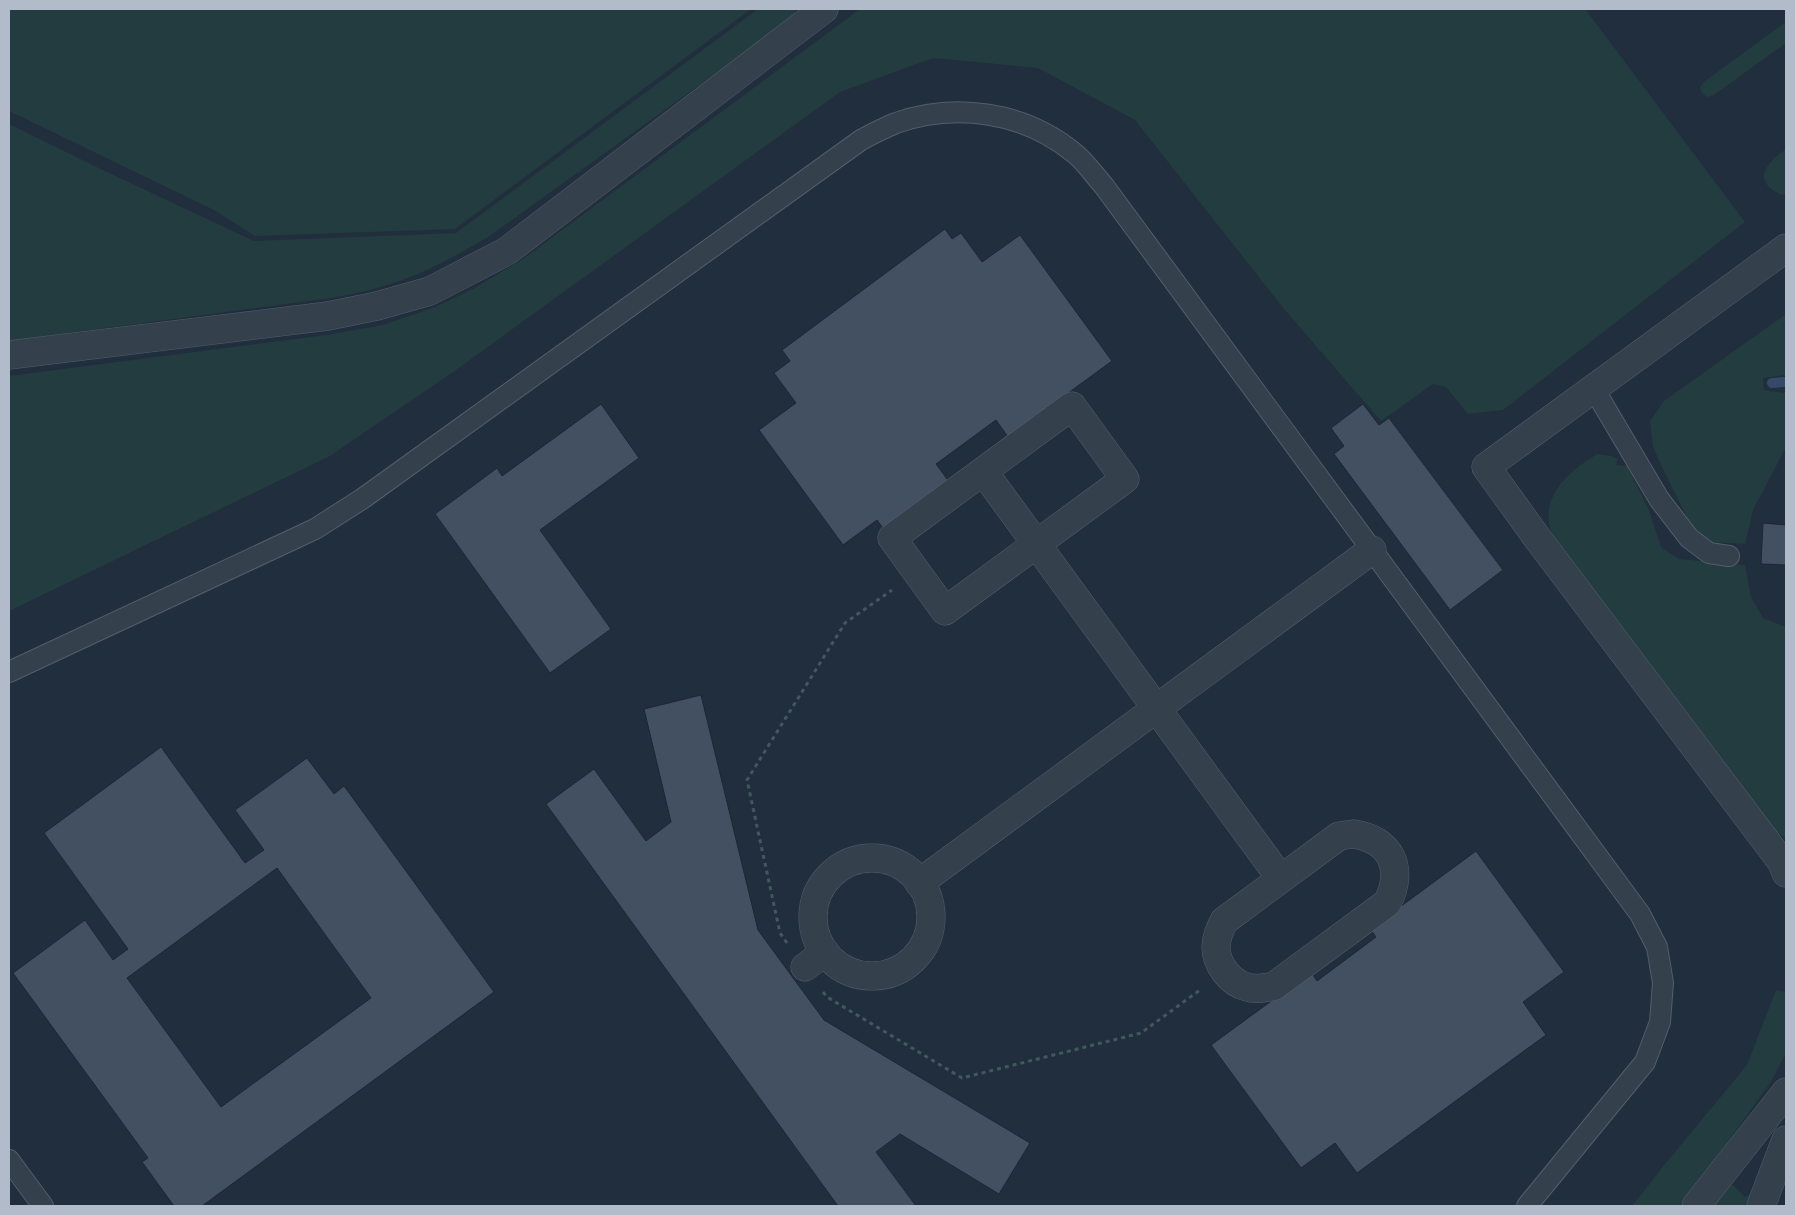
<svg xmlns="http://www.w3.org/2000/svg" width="1795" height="1215" viewBox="0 0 1795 1215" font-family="'Fira Sans Condensed',sans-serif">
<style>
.green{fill:#233c3f}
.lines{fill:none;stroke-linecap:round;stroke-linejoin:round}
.stream{stroke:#344a66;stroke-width:10}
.building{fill:#425062;stroke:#1c2734;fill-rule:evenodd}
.service-casing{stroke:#535e6b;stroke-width:22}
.pedestrian-casing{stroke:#535e6b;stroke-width:29}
.minor-casing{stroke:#535e6b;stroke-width:29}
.path{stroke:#41595c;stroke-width:3;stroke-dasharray:4 4;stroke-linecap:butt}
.service{stroke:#35404d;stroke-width:20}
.pedestrian{stroke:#35404d;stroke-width:28}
.minor{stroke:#35404d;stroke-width:28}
</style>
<rect width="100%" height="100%" fill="#212e3e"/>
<path class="green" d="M9 9H751L455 229 255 236 214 210 9 111Z
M758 9H797L790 20 488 237C454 257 419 277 380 287 364 292 347 295 331 298L9 341V124L105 171 254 241 456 233Z
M860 9H1585L1745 222 1503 410 1468 414 1446 387 1433 384 1381 421 1284 309 1135 120 1038 68 933 58 840 92 456 370 330 456 9 611V376L326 335 383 325 435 307 473 289 523 259Z
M1786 22V43L1714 95 1707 97 1702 93 1700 87 1705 81Z
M1786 149V193L1782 195C1750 180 1766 164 1786 149Z
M1786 314V375L1763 378 1764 390 1786 393V447L1753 510 1745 544 1709 542 1689 522 1663 469 1653 447 1650 421 1664 401Z
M1597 454 1611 456 1618 459 1616 465 1627 466 1649 510 1661 547 1679 559 1745 565 1751 597 1763 618 1786 627V838L1771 831 1556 542C1554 536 1550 530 1549 524 1544 491 1573 469 1597 454Z
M1776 990 1786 992V1053L1771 1082 1696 1186 1680 1206H1632L1665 1164 1747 1065Z
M1733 1185 1745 1197 1750 1194 1746 1206H1709L1725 1187Z"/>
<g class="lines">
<path class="stream" d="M1772 383 1786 382"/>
</g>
<path class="building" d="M945 229 952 239 961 233 982 262 1020 235 1112 361 1008 437 996 420 936 464 950 483 885 531 877 520 843 545 759 430 796 403 774 373 790 361 782 350Z
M601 404 639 458 540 530 611 629 550 673 435 514 497 468 502 476Z
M1363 404 1379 425 1389 418 1503 570 1450 610 1334 454 1344 446 1331 428Z
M1763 523 1786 525V565L1761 564Z
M701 695 758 930 824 1020 1030 1143 999 1194 900 1134 876 1152 916 1206H838L546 804 594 769 646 841 671 822 644 709Z
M161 747 245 863 264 850 235 810 307 758 334 794 344 786 494 992 202 1206H174L142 1162 148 1158 13 973 85 920 113 960 128 949 44 833ZM277 868 371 998 221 1107 127 978Z
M1476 851 1564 972 1523 1002 1546 1035 1357 1173 1335 1143 1301 1168 1211 1045 1311 972 1317 981 1376 937 1370 929Z"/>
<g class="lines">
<defs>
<path id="service" d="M1594 389 1659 499 1689 538 1709 553 1729 556
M9 672 315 529 362 499 861 140C872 134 884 128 896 123 955 102 1024 112 1073 152 1085 161 1094 175 1104 186L1640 914 1657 947 1663 983 1660 1022 1645 1062 1527 1206
M9 1160 43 1206"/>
<path id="pedestrian" d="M1072 406 1125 479 945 611 892 538Z
M983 471 1281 879
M1353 834C1391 839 1405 869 1387 903L1274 986C1265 988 1256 990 1247 987 1230 983 1216 964 1216 947 1216 937 1220 929 1224 921L1339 836Z
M813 917a59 59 0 1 1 118 0a59 59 0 1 1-118 0Z
M919 883 1372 550
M805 967 825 952"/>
<path id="minor" d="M1786 248 1486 467 1538 539 1781 861 1786 873
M9 355 328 316 377 306 430 291 507 251 824 9
M1696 1206 1786 1092
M1761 1206 1786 1140"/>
</defs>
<use href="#service" class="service-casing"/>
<use href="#pedestrian" class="pedestrian-casing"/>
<use href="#minor" class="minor-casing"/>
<path class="path" d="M787 943 780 933 747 780 845 623 892 590
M823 992 827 997 962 1078 1141 1033 1200 990"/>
<use href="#service" class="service"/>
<use href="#pedestrian" class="pedestrian"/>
<use href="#minor" class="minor"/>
</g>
<rect width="1795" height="1215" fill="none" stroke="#b1bbc9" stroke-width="20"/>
</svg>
